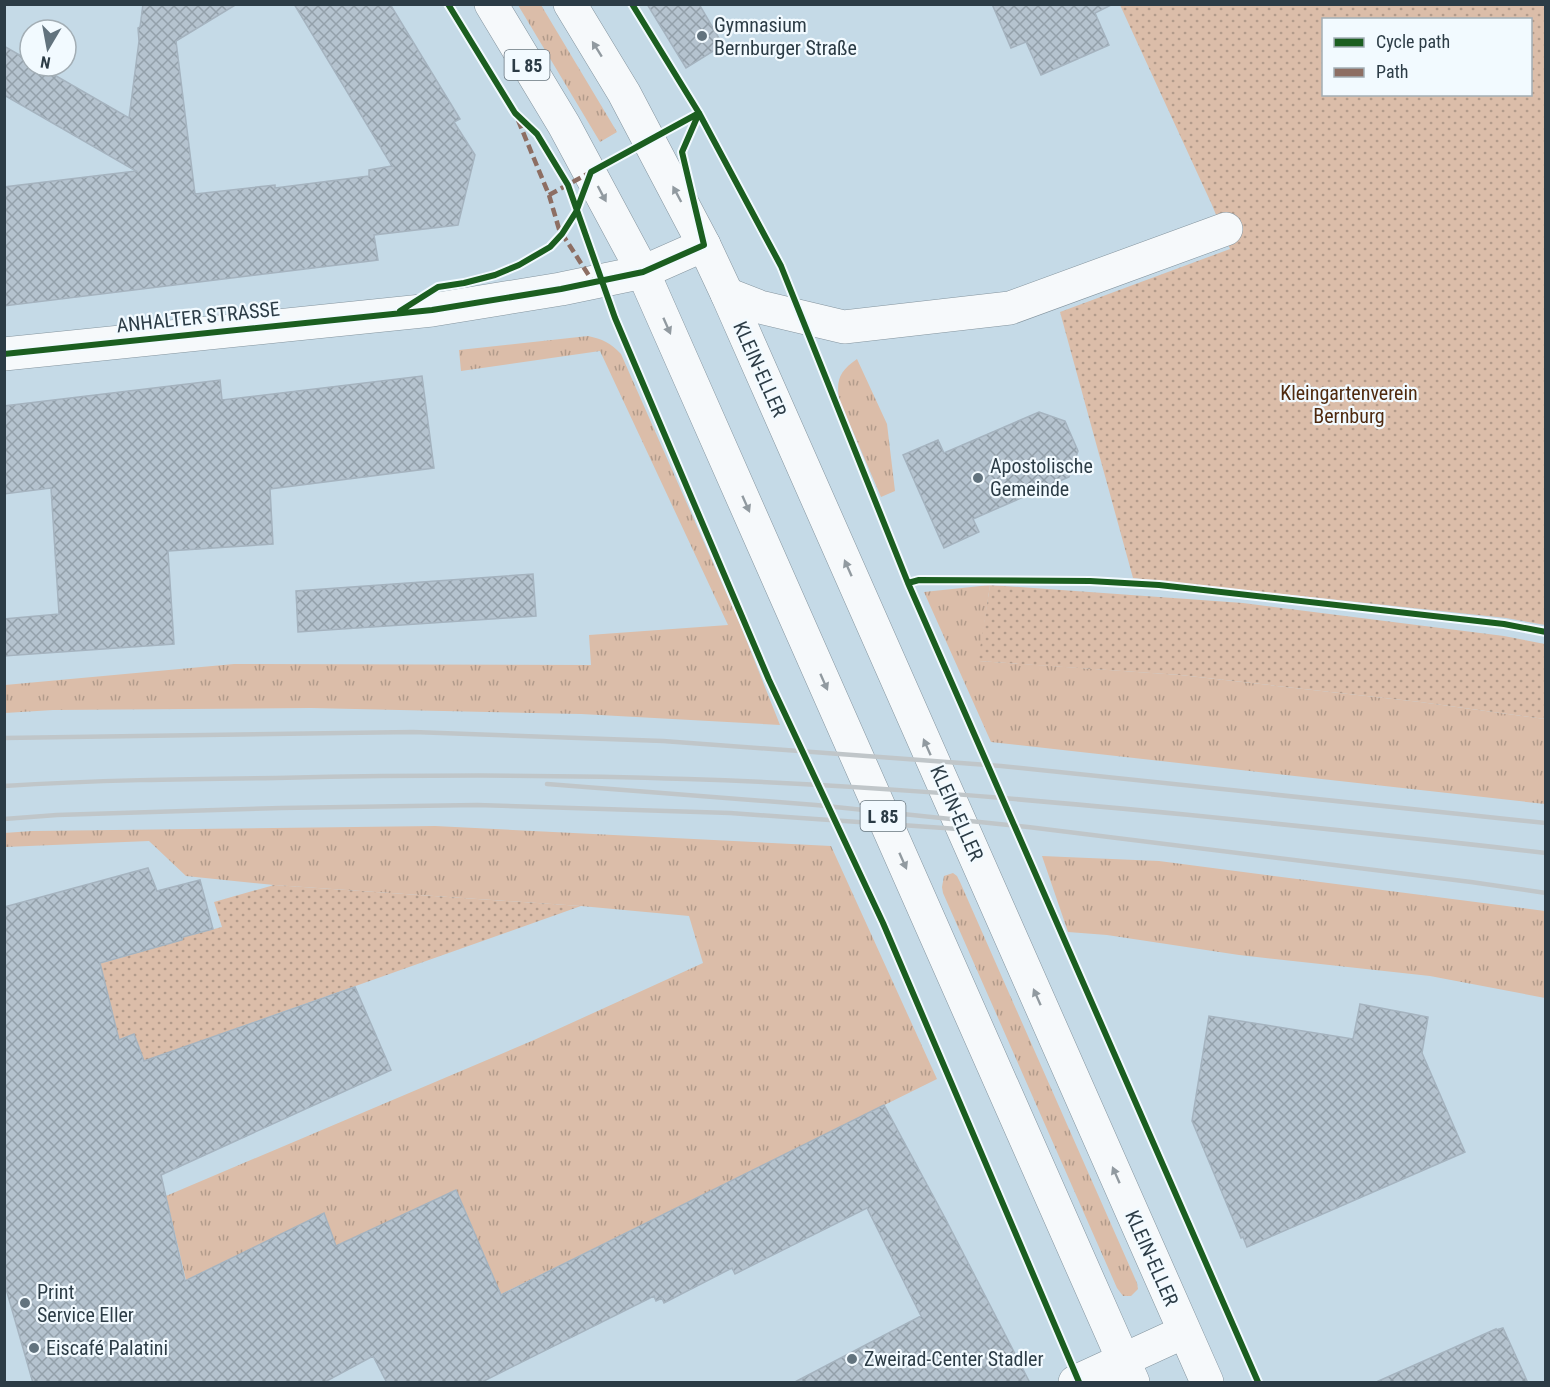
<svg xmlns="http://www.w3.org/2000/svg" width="1550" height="1387" viewBox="0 0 1550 1387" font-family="'Roboto Condensed',sans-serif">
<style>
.grass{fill:url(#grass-tufts)}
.garden{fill:url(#garden-dots);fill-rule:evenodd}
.building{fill:url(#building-cross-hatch);stroke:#a5b3bf;stroke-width:1.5}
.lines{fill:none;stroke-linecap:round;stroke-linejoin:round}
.minor-casing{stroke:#84949e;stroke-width:34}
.major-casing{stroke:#84949e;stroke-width:34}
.minor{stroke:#f6f9fb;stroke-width:33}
.major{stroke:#f6f9fb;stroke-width:33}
.rail{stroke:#c0c6c9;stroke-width:4.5}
.quiet{stroke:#8d6e63;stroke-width:4.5;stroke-dasharray:9 4.5;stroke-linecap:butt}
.cycleway-casing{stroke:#f2faff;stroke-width:10}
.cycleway{stroke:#1b5e20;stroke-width:6}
.oneway{fill:#919aa0}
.poi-dot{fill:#62737e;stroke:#f2faff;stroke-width:2}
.labels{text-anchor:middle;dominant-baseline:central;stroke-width:4.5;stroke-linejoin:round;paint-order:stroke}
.shield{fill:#f2faff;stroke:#67757e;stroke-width:1.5}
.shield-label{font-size:18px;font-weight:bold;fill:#2c3c46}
.poi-label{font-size:20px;fill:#2c3c46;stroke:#f2faff;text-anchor:start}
.street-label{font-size:20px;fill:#2c3c46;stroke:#f2faff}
.park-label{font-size:20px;fill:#4e290e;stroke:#f2faff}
</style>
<defs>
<pattern id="grass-tufts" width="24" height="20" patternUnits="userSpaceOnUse" patternTransform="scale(1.5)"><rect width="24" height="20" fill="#dbbda9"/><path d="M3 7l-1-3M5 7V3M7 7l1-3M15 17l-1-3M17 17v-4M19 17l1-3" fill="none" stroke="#b29b8b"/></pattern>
<pattern id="garden-dots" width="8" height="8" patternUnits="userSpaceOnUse" patternTransform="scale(1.5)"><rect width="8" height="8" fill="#dbbda9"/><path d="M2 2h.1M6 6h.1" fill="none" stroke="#b29b8b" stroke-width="1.8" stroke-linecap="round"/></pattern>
<pattern id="building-cross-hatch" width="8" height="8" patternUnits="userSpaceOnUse" patternTransform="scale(1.5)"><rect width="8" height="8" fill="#b5c3cf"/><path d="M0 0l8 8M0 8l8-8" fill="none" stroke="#93a0aa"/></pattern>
</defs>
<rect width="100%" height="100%" fill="#c5dae7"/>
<path class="grass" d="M518 5H541L617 132 600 142Z
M588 336C602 339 611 343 621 354L740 624 780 725 581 714 311 708 53 710 5 713V685L234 664 591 665 589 635 728 625 600 351 461 371 459 350Z
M857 359 887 424 895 491 881 497 839 399C836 379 840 371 857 359Z
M990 585 979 661 1180 675 1420 702 1545 719V804L991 742 924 592Z
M435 826 831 846 937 1079 374 1357 363 1338 325 1305 476 1236 456 1190 336 1246 323 1214 186 1280 166 1196 534 1040 703 963 689 916 581 906 274 885 186 876 149 841 5 847 4 833 32 831Z
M1042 856 1159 861 1545 911V998L1430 976 1239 955 1107 935 1068 932Z
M953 873 957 876 960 882 1137 1283 1138 1289 1131 1296H1123L1117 1288 943 893 942 887 944 876Z"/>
<path class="garden" d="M1120 5H1545V625L1506 618 1133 578 1060 312 1230 249 1212 205ZM1324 20H1530V94H1324Z
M990 585 1243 603 1504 636 1545 644V719L1420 702 1180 675 978 661Z
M274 885 581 906 144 1061 134 1034 46 1065 98 964 182 940 183 937 222 927 214 902Z"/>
<path class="building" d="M143 4H237L176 41 195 194 275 185V188L369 176V170L392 166 294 4H390L460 119 454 122 475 155 458 225 374 235 378 260 4 306V187L136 171 4 95V46L30 61V66H39L129 118 139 41 138 28 140 27Z
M647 4H699L723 45 686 68Z
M992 4H1113L1095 13 1109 45 1041 75 1026 42 1011 48Z
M422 376 434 468 270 489 273 544 168 551 174 644 4 656V619L59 614 51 488 4 494V406L220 380 222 400Z
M1039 412 1065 421 1078 451 1069 477 973 519 979 532 944 548 903 455 938 440 944 453Z
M533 574 536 616 298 632 296 591Z
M148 868 157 891 200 880 213 929 183 937 182 940 100 963 119 1040 134 1034 144 1061 355 987 391 1070 161 1175 185 1281 324 1213 336 1246 456 1190 501 1295 884 1105 945 1218 1030 1383H793L921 1316 867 1208 735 1274 732 1268 664 1303 662 1298 656 1301 654 1296 480 1383H387L373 1356 323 1383H33L4 1282V907Z
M1360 1004 1428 1017 1422 1053 1465 1152 1247 1247 1243 1237 1241 1238 1192 1121 1209 1016 1353 1039Z
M1503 1328 1528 1383H1374L1496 1329V1330Z"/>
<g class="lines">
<defs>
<path id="minor" d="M727 294 760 307 844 327 1010 308 1226 229
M4 354 432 310 561 289 643 272 704 245
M1075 1382 1184 1332"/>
<path id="major" d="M491 4 564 125 643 272 1133 1382
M570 4 624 93 704 245 727 294 1207 1382"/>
</defs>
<use href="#minor" class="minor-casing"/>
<use href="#major" class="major-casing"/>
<use href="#minor" class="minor"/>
<use href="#major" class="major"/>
<path class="rail" d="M4 738 413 732 663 741 1001 766 1546 823
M547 784 816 805 1028 827 1471 882 1546 893
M4 786C95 780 185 779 276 778 413 775 550 774 687 779 855 784 1023 799 1190 815 1309 827 1427 839 1546 853
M4 819 57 815 281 808 477 805 730 813 958 829"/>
<path class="quiet" d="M518 120 549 195 559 229 595 285
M549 195 591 172"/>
<defs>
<path id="cycleway" d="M448 4 515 113 537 134 568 185 615 318 769 680 883 923 1079 1382
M632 4 699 113 781 266 908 583 1258 1382
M400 311 438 287 464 283 495 275 519 265 550 247 562 234 576 212 591 172 699 113
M4 354 432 310 561 289 643 272 704 245 682 152 699 113
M908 583 919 580 1090 581 1159 585 1504 624 1546 632"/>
</defs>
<use href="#cycleway" class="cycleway-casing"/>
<use href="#cycleway" class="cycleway"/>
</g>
<defs><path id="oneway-solid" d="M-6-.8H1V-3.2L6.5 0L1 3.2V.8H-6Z" transform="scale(1.5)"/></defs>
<g class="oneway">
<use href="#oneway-solid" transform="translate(597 49) rotate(-122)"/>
<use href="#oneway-solid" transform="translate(602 194) rotate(62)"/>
<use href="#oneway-solid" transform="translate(677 194) rotate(-118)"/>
<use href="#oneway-solid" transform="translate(667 326) rotate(66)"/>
<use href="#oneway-solid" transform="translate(746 504) rotate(66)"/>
<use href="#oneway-solid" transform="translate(848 568) rotate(-114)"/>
<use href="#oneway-solid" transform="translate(824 682) rotate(66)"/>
<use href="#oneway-solid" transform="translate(927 747) rotate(-114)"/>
<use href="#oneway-solid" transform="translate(903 861) rotate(66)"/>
<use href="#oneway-solid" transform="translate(1037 997) rotate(-114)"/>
<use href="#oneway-solid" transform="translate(1116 1175) rotate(-114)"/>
</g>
<g class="poi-dot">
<circle cx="702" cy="36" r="6"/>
<circle cx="978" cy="478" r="6"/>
<circle cx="25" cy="1303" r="6"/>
<circle cx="34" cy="1348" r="6"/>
<circle cx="852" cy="1359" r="6"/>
</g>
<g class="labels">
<g class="shield">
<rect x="504.5" y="50" width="45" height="30" rx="4.5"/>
<rect x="860.5" y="801" width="45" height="30" rx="4.5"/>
</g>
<g class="shield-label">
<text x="527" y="65">L 85</text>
<text x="883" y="816">L 85</text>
</g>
<g class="poi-label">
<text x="714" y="25">Gymnasium<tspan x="714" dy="23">Bernburger Straße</tspan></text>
<text x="990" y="466">Apostolische<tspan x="990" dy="23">Gemeinde</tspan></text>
<text x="37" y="1292">Print<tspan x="37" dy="23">Service Eller</tspan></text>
<text x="46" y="1348">Eiscafé Palatini</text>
<text x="864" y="1359">Zweirad-Center Stadler</text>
</g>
<g class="street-label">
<text transform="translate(198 317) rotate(-6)">ANHALTER STRASSE</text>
<text transform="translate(760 369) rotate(66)">KLEIN-ELLER</text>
<text transform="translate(957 813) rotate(66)">KLEIN-ELLER</text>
<text transform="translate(1152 1258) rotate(66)">KLEIN-ELLER</text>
</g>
<g class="park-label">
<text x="1349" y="393">Kleingartenverein<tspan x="1349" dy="23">Bernburg</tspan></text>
</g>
</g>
<rect width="1550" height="1387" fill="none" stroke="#2c3c46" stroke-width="12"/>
<rect x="1322" y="18" width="210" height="78" fill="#f2faff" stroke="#a3aeb5" stroke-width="1.5"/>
<rect x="1334" y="38" width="30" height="9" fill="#1b5e20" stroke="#a3aeb5" stroke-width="1.5"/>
<text x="1376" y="48" font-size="18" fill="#2c3c46">Cycle path</text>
<rect x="1334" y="68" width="30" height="9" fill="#8d6e63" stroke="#a3aeb5" stroke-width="1.5"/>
<text x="1376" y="78" font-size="18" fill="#2c3c46">Path</text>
<g transform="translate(48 48) rotate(190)"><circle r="28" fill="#f2faff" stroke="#a3aeb5" stroke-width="1.5"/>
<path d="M0-4.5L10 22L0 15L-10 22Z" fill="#62737e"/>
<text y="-9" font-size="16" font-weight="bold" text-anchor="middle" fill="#2c3c46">N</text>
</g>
</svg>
